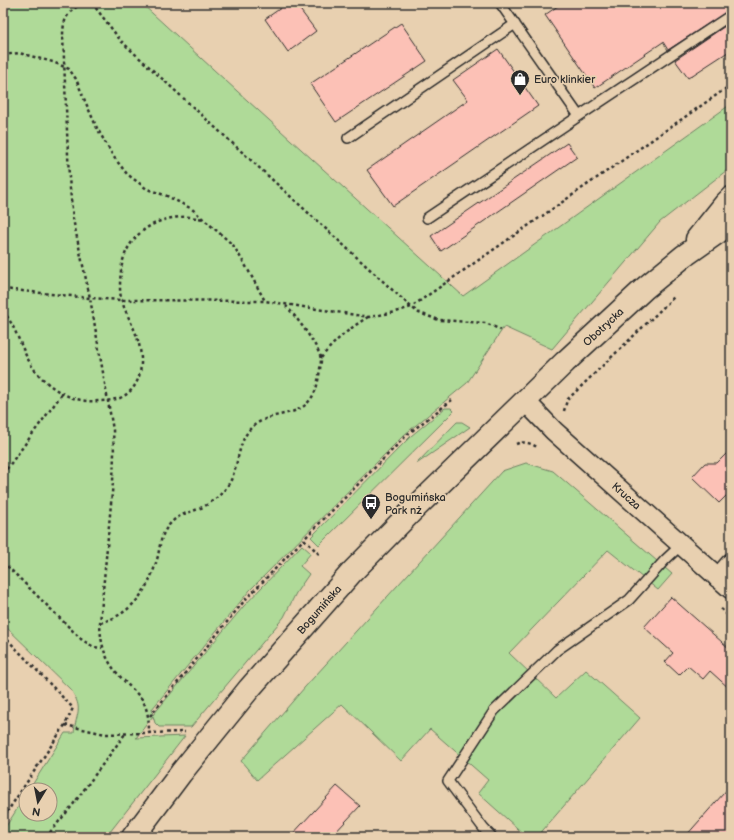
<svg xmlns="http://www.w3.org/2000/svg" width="734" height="840" viewBox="0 0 734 840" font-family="'Balsamiq Sans',sans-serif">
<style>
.green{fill:#afda98;stroke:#6d8262}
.building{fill:#fcc1b6;stroke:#2b2b2b}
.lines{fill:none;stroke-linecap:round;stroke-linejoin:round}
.service-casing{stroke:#2b2b2b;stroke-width:12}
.minor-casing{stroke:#2b2b2b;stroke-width:22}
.tertiary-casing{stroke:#2b2b2b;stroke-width:25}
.path{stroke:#2b2b2b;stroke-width:2.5;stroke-dasharray:3 3;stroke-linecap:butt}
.service{stroke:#e8d0b0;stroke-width:9}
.minor{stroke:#e8d0b0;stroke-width:19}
.tertiary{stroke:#e8d0b0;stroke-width:22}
.labels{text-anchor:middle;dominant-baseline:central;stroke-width:3.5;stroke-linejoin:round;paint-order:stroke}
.poi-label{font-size:11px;fill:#2b2b2b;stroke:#e8d0b0;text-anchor:start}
.street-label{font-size:11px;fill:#2b2b2b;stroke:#e8d0b0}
</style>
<rect width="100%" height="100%" fill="#e8d0b0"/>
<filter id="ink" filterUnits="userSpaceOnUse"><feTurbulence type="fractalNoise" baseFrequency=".025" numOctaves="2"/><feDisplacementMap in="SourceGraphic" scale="8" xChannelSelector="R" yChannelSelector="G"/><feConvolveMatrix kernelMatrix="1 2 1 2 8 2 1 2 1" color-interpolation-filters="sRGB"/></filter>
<g filter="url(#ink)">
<path class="green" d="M3 3H141L237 91 463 296 731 104V167L660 222 552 349 504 327 467 383 404 435 250 590 152 709 153 715 243 607 302 545 311 553 300 566 309 574 296 593 284 617 191 727H159L155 723 153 716 136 738 185 736 106 837H3V831L26 795V814H50V790H29L65 733H74C76 712 84 710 71 690L3 624Z
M445 408H451L454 411 319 545 311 537 411 436Z
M457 422H462L470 427 415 465Z
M526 463 553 471 672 574 658 590 608 550 509 653 556 698 586 670 640 718 537 837H527L478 793 488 780 430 729 401 761 342 704 257 780 241 761 305 687 502 471Z"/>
<path class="building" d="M288 3H295L316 31 288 52 265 19Z
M562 3H731V9L668 50 663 42 595 88 545 15Z
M731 22V50L688 78 675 60Z
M401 23 427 61 336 122 310 84Z
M498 49 538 106 393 206 367 170 468 100 453 80Z
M567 143 577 157 441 251 431 236Z
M731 449V491L719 503 692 477 705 463H717Z
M671 597 731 650V690L710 671 703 679 688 666 679 675 665 662 673 653 644 627Z
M731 785V837H685Z
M337 786 360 806 331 837H290Z"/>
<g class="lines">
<defs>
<path id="service" d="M500 3 579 116 731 15
M348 138 515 24
M427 218 579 116
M492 837 484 829 448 781 494 711 557 650 629 600 665 560 681 545"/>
<g id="minor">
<path id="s1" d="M525 401 554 431 731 589"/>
<path d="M718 578 731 563"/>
</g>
<g id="tertiary">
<path d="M697 239 725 204 731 198"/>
<path id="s2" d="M133 837 181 773 249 689 352 572 411 512 565 362 645 288 684 256 731 223"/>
</g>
</defs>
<use href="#service" class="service-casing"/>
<use href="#minor" class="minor-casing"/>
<use href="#tertiary" class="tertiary-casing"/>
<path class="path" d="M82 3C68 12 63 18 63 36L69 178 73 219 90 298 113 430 114 453 113 482 100 623C101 663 116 672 142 699 148 710 149 720 149 733
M92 3 121 41 411 307 419 313 439 320 486 323 501 330
M3 55 19 53 53 62 69 69 76 79 85 101 97 128 113 156 127 174 147 189 167 196 192 209 233 245 247 268 265 301
M3 289 90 298 121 300 265 301 369 317 396 312 411 307 731 85
M3 311C19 330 22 358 40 376 56 393 76 403 99 401 106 401 113 400 120 398 145 387 144 356 136 334 132 323 125 312 122 301 119 293 120 280 121 271 124 240 149 219 180 217 188 216 196 218 204 219
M321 358C334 341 350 328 368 317
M564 411 567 400 674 297
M516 444C523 441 531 443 537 447
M3 474 62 394
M319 554 304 539 408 434 452 400
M3 562 82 640 94 647 102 648
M721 609 731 618
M100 623C134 613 149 589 158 556 160 545 161 534 169 525 179 513 190 513 203 507 212 502 220 496 226 488 241 469 235 438 256 424 278 409 304 420 316 389 318 383 321 365 321 359 319 347 295 315 286 306
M3 635 73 708 65 725 3 818
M150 716 245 600 304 539
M65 725 105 734 185 732
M46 837 72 806 125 734"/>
<use href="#service" class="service"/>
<use href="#minor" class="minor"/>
<use href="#tertiary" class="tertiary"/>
</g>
</g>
<defs>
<symbol id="shop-pin" viewBox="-11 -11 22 30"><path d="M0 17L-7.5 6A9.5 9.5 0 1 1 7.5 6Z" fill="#2b2b2b" stroke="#e8d0b0"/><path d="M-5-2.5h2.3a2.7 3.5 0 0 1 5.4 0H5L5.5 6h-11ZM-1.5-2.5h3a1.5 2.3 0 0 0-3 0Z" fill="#fff"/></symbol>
<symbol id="bus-pin" viewBox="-11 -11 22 30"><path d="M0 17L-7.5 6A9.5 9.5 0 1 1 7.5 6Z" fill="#2b2b2b" stroke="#e8d0b0"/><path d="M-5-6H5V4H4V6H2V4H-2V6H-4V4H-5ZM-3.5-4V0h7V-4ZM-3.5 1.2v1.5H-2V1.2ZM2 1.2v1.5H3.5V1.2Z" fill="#fff"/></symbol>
</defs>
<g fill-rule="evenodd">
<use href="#shop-pin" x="509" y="68" width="22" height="30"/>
<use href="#bus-pin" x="360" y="492" width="22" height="30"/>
</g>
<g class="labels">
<g class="poi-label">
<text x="534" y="79">Euro klinkier</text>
<text x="385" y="497">Bogumińska<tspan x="385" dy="13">Park nż</tspan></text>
</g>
<g class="street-label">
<text stroke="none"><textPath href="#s2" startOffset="695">Obotrycka</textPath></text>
<text stroke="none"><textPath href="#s1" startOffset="139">Krucza</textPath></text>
<text stroke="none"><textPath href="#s2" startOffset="294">Bogumińska</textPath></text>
</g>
</g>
<rect width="734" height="840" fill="none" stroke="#e8d0b0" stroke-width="16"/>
<rect x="8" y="8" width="718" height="824" fill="none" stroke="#2b2b2b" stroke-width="1.5" filter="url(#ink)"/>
<g transform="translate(38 802) rotate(190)"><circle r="19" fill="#e8d0b0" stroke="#9c8e7b"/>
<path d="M0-3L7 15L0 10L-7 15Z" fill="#2b2b2b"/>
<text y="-6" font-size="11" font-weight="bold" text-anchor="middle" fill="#2b2b2b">N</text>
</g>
</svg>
